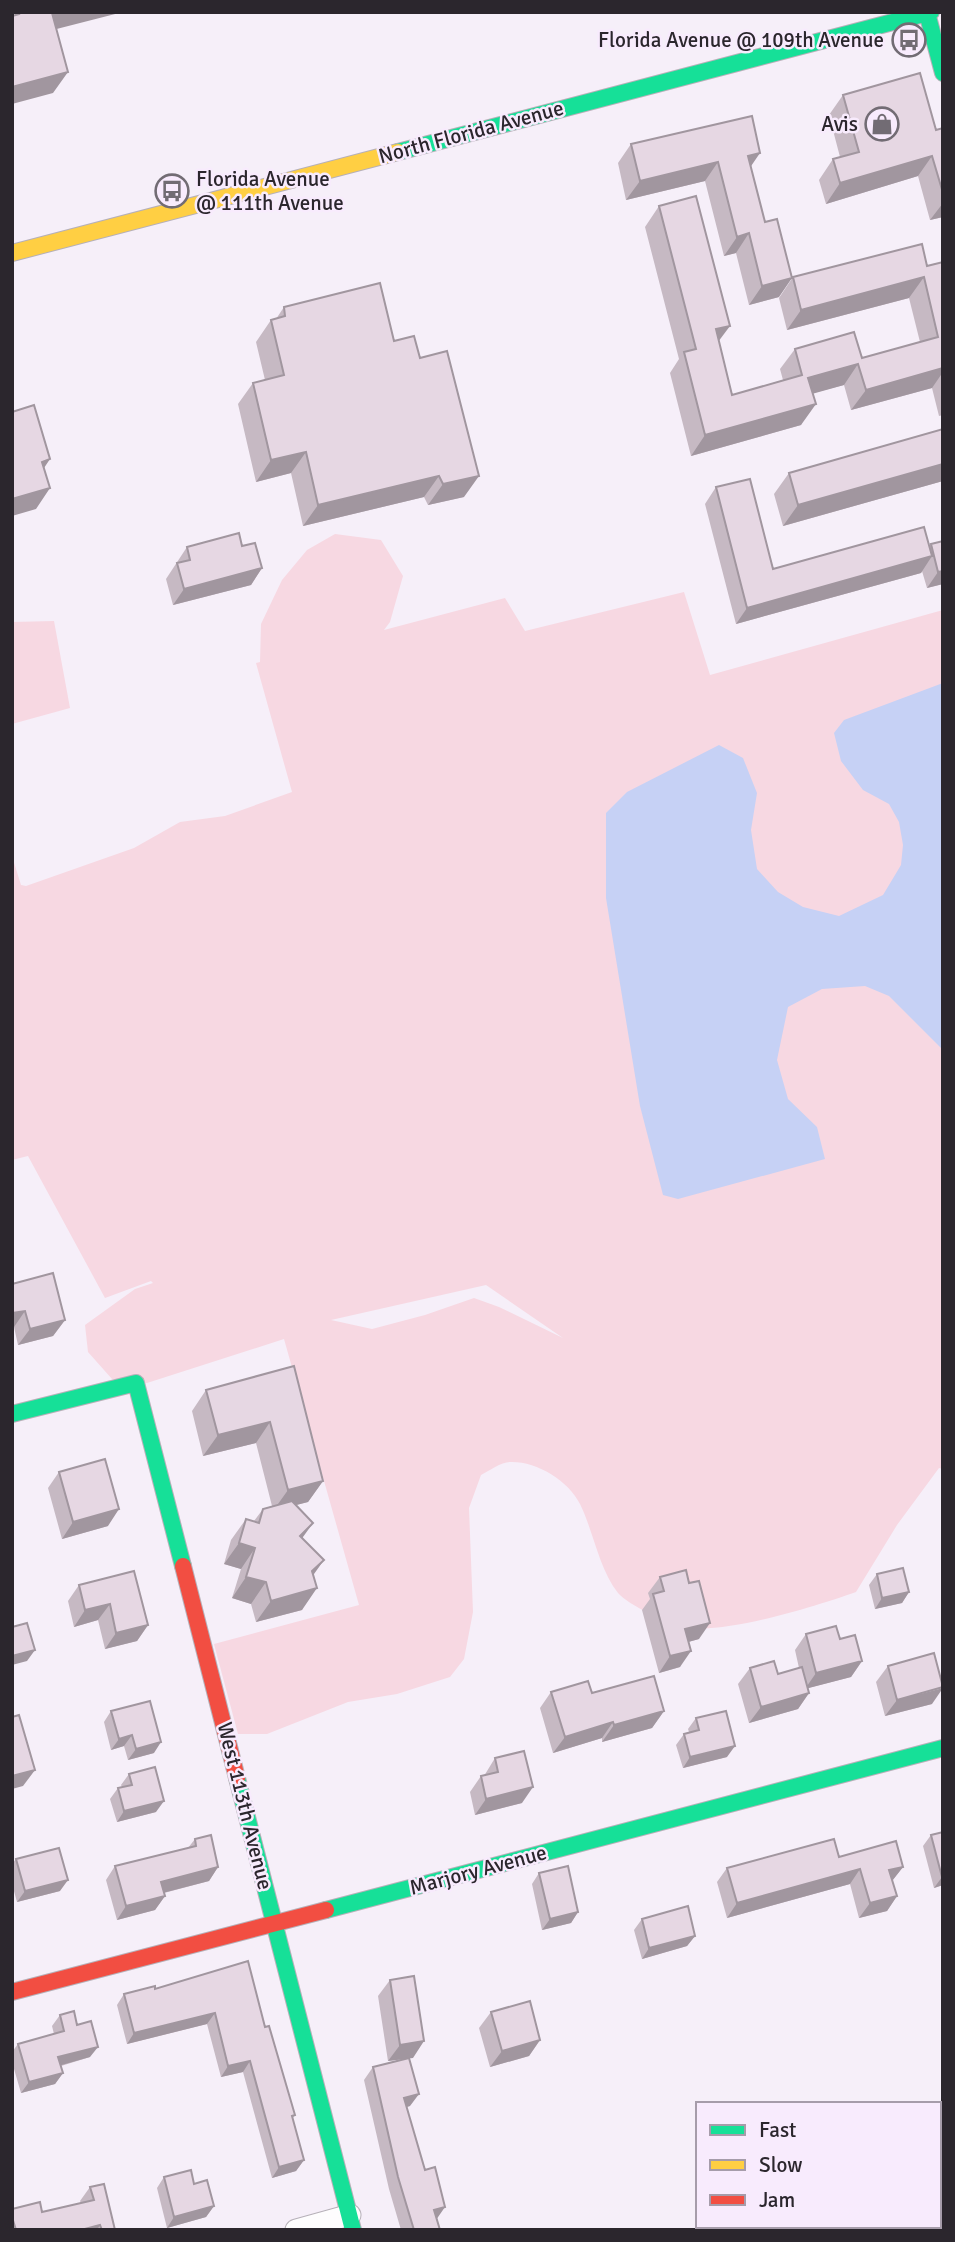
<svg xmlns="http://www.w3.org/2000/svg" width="955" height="2242" viewBox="0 0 955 2242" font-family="Signika,sans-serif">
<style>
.green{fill:#f7d8e2;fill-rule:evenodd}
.water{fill:#c6d1f5}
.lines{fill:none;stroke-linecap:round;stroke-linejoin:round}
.street-casing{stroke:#b6b0b8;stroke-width:23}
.fast-casing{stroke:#b6b0b8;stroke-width:18}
.slow-casing{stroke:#b6b0b8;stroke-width:18}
.jam-casing{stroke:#b6b0b8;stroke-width:18}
.street{stroke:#fefdfe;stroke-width:21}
.fast{stroke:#16e098;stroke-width:16}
.slow{stroke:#ffcf43;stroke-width:16}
.jam{stroke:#f24e42;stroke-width:16}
.wall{fill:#c6b9c3}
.shaded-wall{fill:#a1969f}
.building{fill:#e6d7e3;stroke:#a1969f;stroke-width:2}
.labels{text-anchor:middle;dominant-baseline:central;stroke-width:5;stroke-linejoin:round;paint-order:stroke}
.poi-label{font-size:21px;fill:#2b262d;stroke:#f8ebfd;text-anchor:end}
.street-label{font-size:21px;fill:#2b262d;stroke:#f8ebfd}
</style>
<rect width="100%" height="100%" fill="#f6eff9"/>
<path class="green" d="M335 534 381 540 403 576 390 622 384 630 505 598 525 631 684 592 710 675 943 610V1469L939 1468 897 1525 856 1592C816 1606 725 1635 684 1627 669 1624 628 1605 618 1593 599 1569 593 1530 580 1504 568 1480 536 1461 510 1462 501 1462 489 1471 481 1475L469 1508 473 1612 464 1659 450 1677 397 1694 348 1702 267 1734H238L214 1644 359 1605 284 1339 147 1383 112 1379 88 1352 85 1325 135 1289 153 1283 151 1281 105 1298 28 1156 12 1160V856L21 885 26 886 134 848 180 822 225 816 292 792 256 663 260 662 261 624 282 580 307 550ZM486 1285 563 1338 499 1307 474 1298 425 1315 372 1329 331 1320Z
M54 621 70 708 12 724V622Z"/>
<path class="water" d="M943 683V1050L889 996 865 986 822 989 788 1007 777 1060 788 1099 817 1127 825 1159 678 1199 663 1195 640 1106 606 898V813L627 792 719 745 743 758 757 793 751 830 757 869 778 892 803 907 839 916 883 895 901 865 903 845 899 822 889 804 863 790 841 761 834 733 844 720Z"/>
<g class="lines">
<defs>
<path id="street" d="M296 2230 350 2215"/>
<path id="fast" d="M927 13 943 73
M398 152 931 12
M12 1414 136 1383 183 1566
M237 1778 353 2230
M326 1910 943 1748"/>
<path id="slow" d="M12 253 398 152"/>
<path id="jam" d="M183 1566 237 1778
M12 1992 326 1910"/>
</defs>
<use href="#street" class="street-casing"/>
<use href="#fast" class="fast-casing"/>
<use href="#slow" class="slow-casing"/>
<use href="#jam" class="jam-casing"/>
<use href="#street" class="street"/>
<use href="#fast" class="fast"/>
<use href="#slow" class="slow"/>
<use href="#jam" class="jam"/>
</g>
<path class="wall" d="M843 95 936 130 943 128V217L930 220 918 176 826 204 819 180 833 159 840 157 829 115Z
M631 144 751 166 779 297 749 305 736 253 724 256 705 181 626 200 618 163Z
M659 206 719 342 732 395 783 380 780 369 795 349 862 358 920 342 909 298 787 330 779 298 793 277 927 266 943 262V415L939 416 932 388 851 410 844 385 813 393 801 425 691 456 670 373 679 359 645 227Z
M284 307 394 341 420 358 464 497 428 505 424 497 303 526 291 473 256 482 238 404 253 383 265 380 256 342 271 320 276 319Z
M943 429V481L783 526 774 494 789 473Z
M716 487 773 569 929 546 931 544 943 541V584L927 588 922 571 921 573 736 624 705 504Z
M242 546 262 568 251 585 173 605 166 579 187 547Z
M12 1284 65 1320 53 1336 18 1345 14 1327H12Z
M294 1366 323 1481 308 1502 296 1505 303 1538 313 1575 302 1610 256 1622 251 1604 232 1598 241 1569 224 1564 231 1540 246 1519 254 1521 263 1509 272 1506 256 1443 203 1456 192 1411 206 1390Z
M59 1472 108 1526 62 1539 48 1488Z
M877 1574 909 1592 902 1603 875 1609 869 1585Z
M660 1577 699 1639 688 1642 680 1667 659 1673 642 1610 650 1599 648 1593Z
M79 1585 148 1625 137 1641 105 1649 98 1620 74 1627 68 1601Z
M806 1634 840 1639 862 1661 851 1677 808 1688 809 1693 798 1709 749 1723 738 1684 750 1668 778 1674 799 1668 795 1650Z
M888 1666 932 1704 885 1716 876 1682Z
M551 1692 592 1693 664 1711 652 1728 602 1742V1738L553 1753 540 1708Z
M111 1711 154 1753 128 1760 124 1746 111 1750 104 1722Z
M696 1718 727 1757 683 1768 676 1745 684 1734 689 1732 688 1729Z
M495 1758 522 1803 475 1815 470 1792 481 1776H484Z
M129 1774 156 1812 117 1822 110 1799 118 1788 122 1787 121 1785Z
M943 1832V1885L934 1888 923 1846 931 1835Z
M195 1839 218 1867 209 1881 164 1893 165 1896 155 1910 117 1920 106 1880 115 1866 188 1848Z
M839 1857 903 1867 892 1881 897 1896 887 1911 859 1918 850 1884 727 1918 717 1882 727 1868Z
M16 1859 60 1891 17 1902 12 1884V1864Z
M539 1873 578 1912 571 1923 542 1930 532 1884Z
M642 1919 695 1936 687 1946 642 1959 634 1930Z
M390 1980 413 2058H409L410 2106 407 2107 440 2230H401L389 2189 364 2080 373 2067 409 2058 388 2061 378 1996Z
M155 1989 265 2027 295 2115 292 2119 304 2160 296 2171 272 2178 243 2072 221 2077 207 2024 127 2044 117 2005 124 1994Z
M491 2012 540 2040 529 2056 490 2067 479 2028Z
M60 2015 77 2025 90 2057 61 2066 63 2073 55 2084 21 2093 12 2062V2052L18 2044 54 2034 52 2026Z
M164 2177 194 2184 214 2206 206 2217 167 2228 157 2188Z
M943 2182V2230H932L931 2226H939V2183Z
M90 2187 115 2230H12V2209L42 2212 81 2203 80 2201Z
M724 2226H788L789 2230H721Z"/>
<path class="shaded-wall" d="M55 12H123L37 34 52 13Z
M68 72 53 93 12 104V87Z
M760 153 747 172 748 156Z
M932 156 918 176 826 204 840 183Z
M718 162 705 181 626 200 640 181Z
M943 203V217L930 220Z
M749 233 736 253 724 256 737 237Z
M924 277 909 298 787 330 801 310Z
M792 278 779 297 749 305 762 286Z
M730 326 715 346 716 329Z
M858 364 844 385 794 399 808 378Z
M943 368V372L932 388 851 410 866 390Z
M816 404 801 425 691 456 705 435Z
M306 452 291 473 256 482 271 460Z
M50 459 36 480 42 462Z
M943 464V481L783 526 798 505Z
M439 476 424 497 303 526 318 505Z
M479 476 464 497 428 505 443 484Z
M50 488 36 509 12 516V499Z
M932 556 921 573 736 624 747 608Z
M262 568 251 585 173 605 184 589Z
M943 571V584L927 588 938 572Z
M25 1311 14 1327H12V1313Z
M65 1320 53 1336 18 1345 30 1329Z
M270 1422 256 1443 203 1456 218 1435Z
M323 1481 308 1502 273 1511 288 1490Z
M119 1509 108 1526 62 1539 73 1522Z
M313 1523 298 1544 300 1536Z
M239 1543 255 1548 241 1569 224 1564Z
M324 1560 309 1581 312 1571Z
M246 1577 266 1582 251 1604 232 1598Z
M317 1588 302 1610 256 1622 271 1601Z
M909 1592 902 1603 875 1609 882 1598Z
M110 1604 98 1620 74 1627 85 1610Z
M710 1623 699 1639 674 1646 685 1629Z
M148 1625 137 1641 105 1649 116 1633Z
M35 1650 27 1661 12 1665V1656Z
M691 1651 680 1667 659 1673 670 1656Z
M862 1661 851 1677 805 1689 816 1673Z
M943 1688 932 1704 885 1716 897 1700Z
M809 1693 798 1709 749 1723 761 1707Z
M664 1711 652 1728 602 1742 614 1725Z
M613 1722 602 1738 553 1753 565 1737Z
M132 1735 124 1746 111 1750 119 1739Z
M161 1742 154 1753 128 1760 136 1749Z
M735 1746 727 1757 683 1768 690 1757Z
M35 1770 23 1786 12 1789V1776Z
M533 1787 522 1803 475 1815 486 1799Z
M164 1801 156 1812 117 1822 124 1811Z
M218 1867 209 1881 151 1896 161 1882Z
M903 1867 892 1881 889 1870Z
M860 1869 850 1884 727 1918 737 1903Z
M942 1877 943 1885 934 1888Z
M68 1880 60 1891 17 1902 25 1891Z
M165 1896 155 1910 117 1920 126 1906Z
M897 1896 887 1911 859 1918 870 1903Z
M578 1912 571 1923 542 1930 550 1919Z
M695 1936 687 1946 642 1959 649 1948Z
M215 2013 207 2024 127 2044 134 2033Z
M540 2040 529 2056 490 2067 502 2051Z
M424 2041 413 2058 388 2061 400 2045Z
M98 2047 90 2057 51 2068 58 2057Z
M250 2061 243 2072 221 2077 228 2066Z
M63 2073 55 2084 21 2093 29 2082Z
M419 2094 410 2106 395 2110 404 2098Z
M304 2160 296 2171 272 2178 279 2167Z
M214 2206 206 2217 167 2228 174 2217Z
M445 2207 436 2220 434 2210Z
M943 2222V2230H937Z
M100 2225 97 2230H81Z"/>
<path class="building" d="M18 12H55L52 13 68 72 12 87V16L19 14Z
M920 73 936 130 943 128V193L932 156 840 183 833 159 859 152 843 95Z
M752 116 760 153 748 156 765 222 777 219 792 278 762 286 749 233 737 237 718 162 640 181 631 144Z
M696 196 730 326 716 329 732 395 802 375 795 349 854 332 862 358 938 337 924 277 801 310 793 277 922 244 927 266 943 262V368L866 390 858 364 808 378 816 404 705 435 684 352 696 349 659 206Z
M380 283 394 341 414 336 420 358 447 351 479 476 443 484 439 476 318 505 306 452 271 460 253 383 284 375 271 320 285 316 284 307Z
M34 405 50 459 42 462 50 488 12 499V412Z
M943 429V464L798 505 789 473Z
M750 479 773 569 924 527 932 556 747 608 716 487Z
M239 533 242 546 255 543 262 568 184 589 177 563 190 560 187 547Z
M943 541V571L938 572 931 544Z
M53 1273 65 1320 30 1329 25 1311 12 1313V1284Z
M294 1366 323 1481 288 1490 270 1422 218 1435 206 1390Z
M105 1459 119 1509 73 1522 59 1472Z
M292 1501 313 1523 300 1536 324 1560 312 1571 317 1588 271 1601 266 1582 246 1577 255 1548 239 1543 246 1519 259 1523 263 1509Z
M903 1568 909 1592 882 1598 877 1574Z
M686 1570 689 1583 699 1581 710 1623 685 1629 691 1651 670 1656 653 1594 664 1591 660 1577Z
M134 1571 148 1625 116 1633 110 1604 85 1610 79 1585Z
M27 1623 35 1650 12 1656V1627Z
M836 1626 840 1639 855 1635 862 1661 816 1673 806 1634Z
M934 1653 943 1687 897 1700 888 1666Z
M774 1661 778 1674 802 1667 809 1693 761 1707 750 1668Z
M654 1676 664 1711 614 1725 613 1722 565 1737 551 1692 588 1681 592 1693Z
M150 1701 161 1742 136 1749 132 1735 119 1739 111 1711Z
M726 1711 735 1746 690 1757 684 1734 699 1730 696 1718Z
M19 1715 35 1770 12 1776V1717Z
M524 1751 533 1787 486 1799 481 1776 498 1772 495 1758Z
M155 1767 164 1801 124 1811 118 1788 132 1785 129 1774Z
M943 1832V1877H942L931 1835Z
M211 1835 218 1867 161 1882 165 1896 126 1906 115 1866 196 1846 195 1839Z
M834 1839 839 1857 896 1841 903 1867 889 1870 897 1896 870 1903 860 1869 737 1903 727 1868Z
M59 1848 68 1880 25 1891 16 1859Z
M568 1866 578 1912 550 1919 539 1873Z
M688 1906 695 1936 649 1948 642 1919Z
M248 1961 265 2027 269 2026 295 2115 292 2116 304 2160 279 2167 250 2061 228 2066 215 2013 134 2033 124 1994 155 1986V1989Z
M414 1976 424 2041 400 2045 390 1980Z
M530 2001 540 2040 502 2051 491 2012Z
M74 2011 77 2025 91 2021 98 2047 58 2057 63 2073 29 2082 18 2044 64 2031 60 2015Z
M409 2058 419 2094 404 2098 425 2170 435 2167 445 2207 434 2210 440 2230H414L398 2177 373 2067Z
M191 2170 194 2184 207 2180 214 2206 174 2217 164 2177Z
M943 2182V2218L939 2206V2183Z
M104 2184 115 2230H102L100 2225 81 2230H16L12 2217V2209L40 2202 42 2212 94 2200 90 2187Z
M731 2226H788L789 2230H731Z
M837 2226H905L906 2229 834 2230V2227Z"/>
<defs>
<symbol id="bus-ring" viewBox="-11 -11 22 22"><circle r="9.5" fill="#f8ebfd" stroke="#726c74" stroke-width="1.5"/><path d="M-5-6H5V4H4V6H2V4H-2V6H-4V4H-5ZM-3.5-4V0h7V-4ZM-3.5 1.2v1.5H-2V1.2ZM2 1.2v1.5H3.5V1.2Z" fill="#726c74"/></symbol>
<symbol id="shop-ring" viewBox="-11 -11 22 22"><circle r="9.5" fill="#f8ebfd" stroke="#726c74" stroke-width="1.5"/><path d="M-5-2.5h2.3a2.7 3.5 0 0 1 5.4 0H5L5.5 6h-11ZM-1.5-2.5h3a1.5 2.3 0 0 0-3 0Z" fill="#726c74"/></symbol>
</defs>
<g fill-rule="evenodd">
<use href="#bus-ring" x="890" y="21" width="38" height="38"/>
<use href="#shop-ring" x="863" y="105" width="38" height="38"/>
<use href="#bus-ring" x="153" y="172" width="38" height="38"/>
</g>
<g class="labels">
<g class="poi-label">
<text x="884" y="40">Florida Avenue @ 109th Avenue</text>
<text x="858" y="124">Avis</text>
<text x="196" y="179" text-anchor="start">Florida Avenue<tspan x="196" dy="24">@ 111th Avenue</tspan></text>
</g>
<g class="street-label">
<text transform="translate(471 132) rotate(-15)">North Florida Avenue</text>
<text transform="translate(245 1806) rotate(76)">West 113th Avenue</text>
<text transform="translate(478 1870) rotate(-15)">Marjory Avenue</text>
</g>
</g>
<rect width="955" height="2242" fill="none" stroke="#2b262d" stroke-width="28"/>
<rect x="696" y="2102" width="245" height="126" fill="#f8ebfd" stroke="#a69caa" stroke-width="2"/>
<rect x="710" y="2125" width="35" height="10" fill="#16e098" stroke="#a69caa" stroke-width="2"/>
<text x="759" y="2137" font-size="21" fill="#2b262d">Fast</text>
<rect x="710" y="2160" width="35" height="10" fill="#ffcf43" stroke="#a69caa" stroke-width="2"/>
<text x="759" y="2172" font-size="21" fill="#2b262d">Slow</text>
<rect x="710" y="2195" width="35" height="10" fill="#f24e42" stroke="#a69caa" stroke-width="2"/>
<text x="759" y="2207" font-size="21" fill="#2b262d">Jam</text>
</svg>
